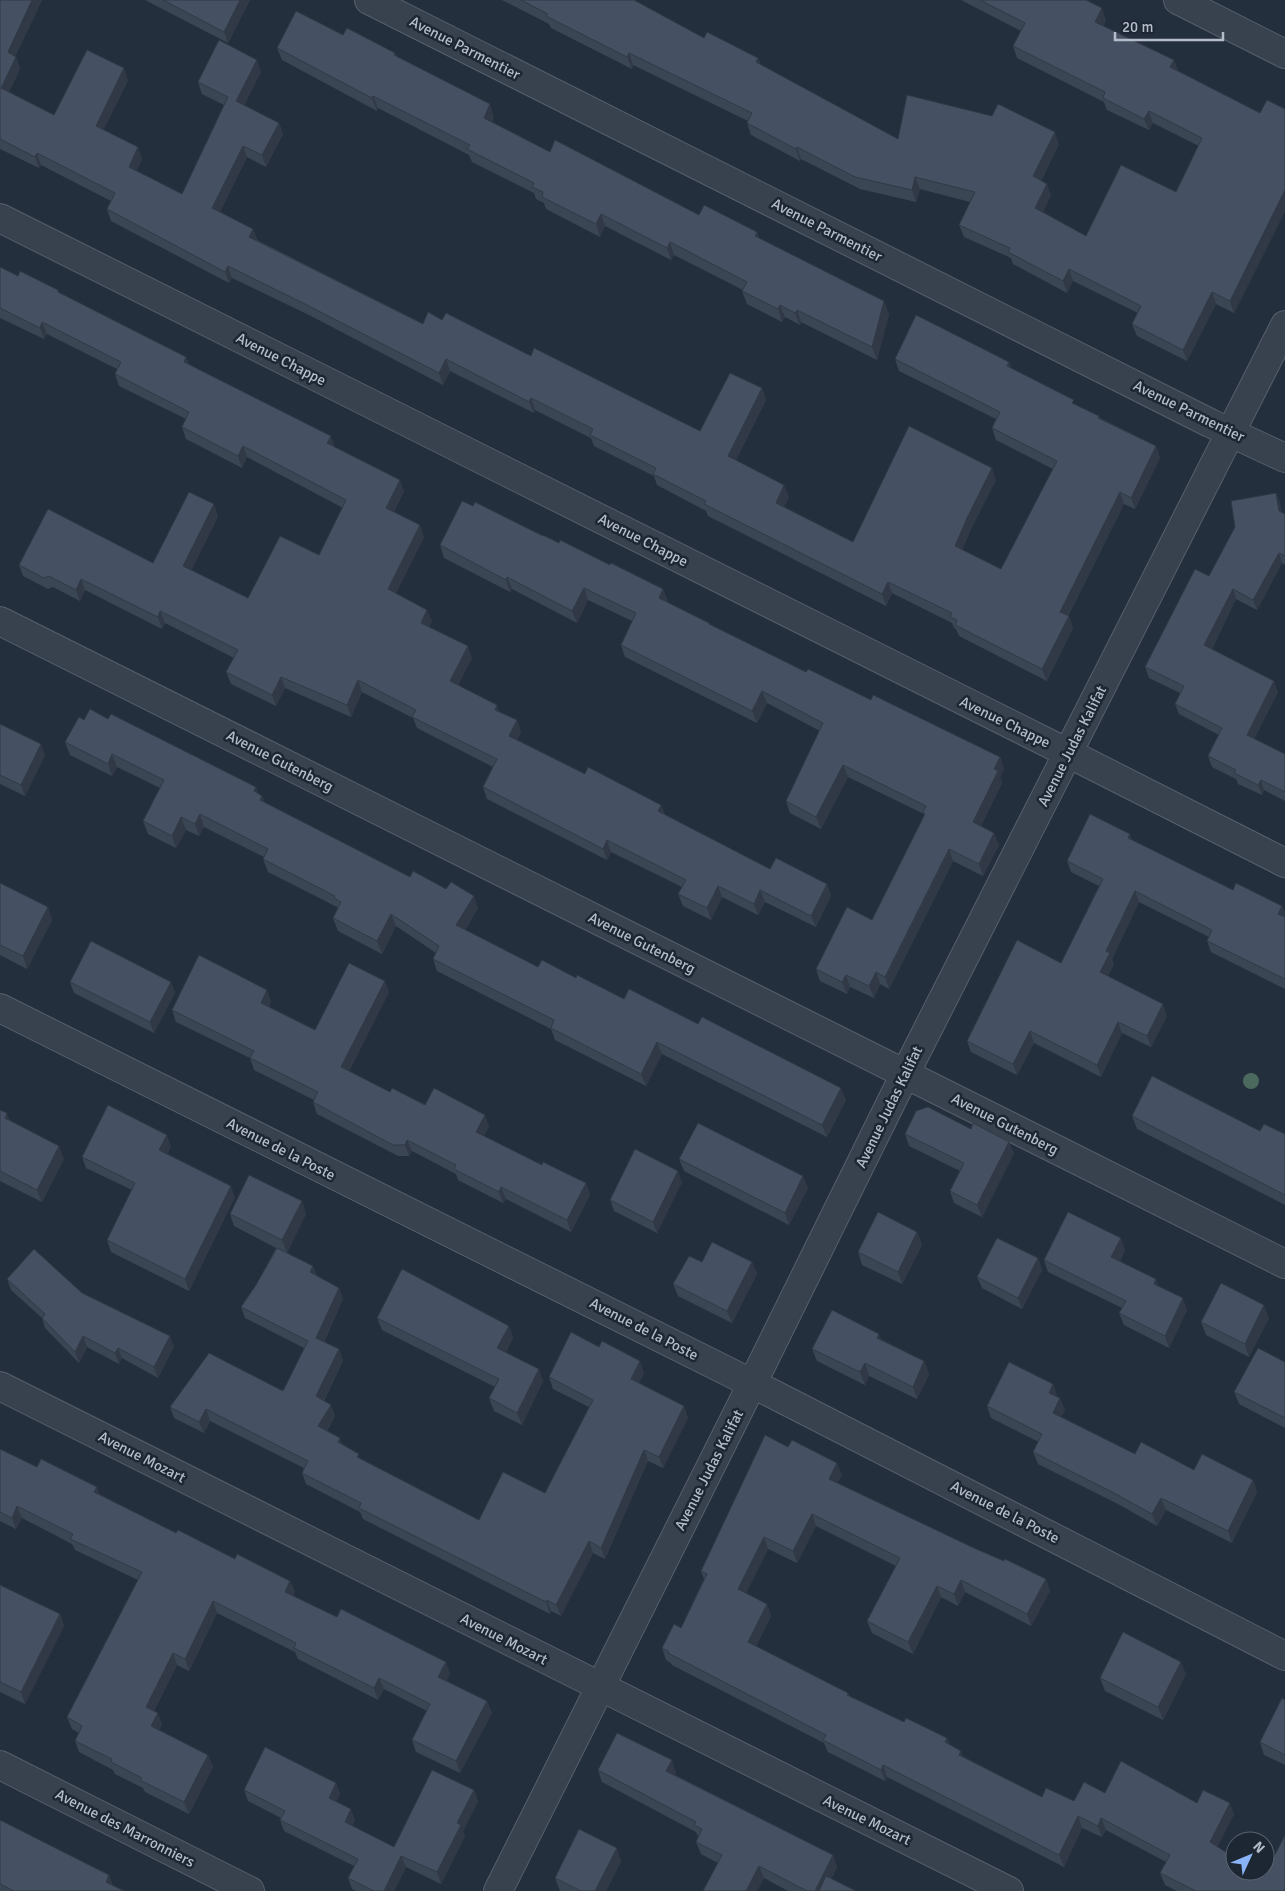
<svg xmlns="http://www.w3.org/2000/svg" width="1285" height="1891" viewBox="0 0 1285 1891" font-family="Signika,sans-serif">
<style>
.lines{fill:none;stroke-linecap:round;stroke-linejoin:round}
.street-casing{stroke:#565f6c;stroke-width:30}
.street{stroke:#38414e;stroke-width:28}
.tree{fill:#4b6a5d}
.wall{fill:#3b4654}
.shaded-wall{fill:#303945}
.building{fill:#455162;stroke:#303945}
.labels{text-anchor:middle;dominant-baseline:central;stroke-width:5;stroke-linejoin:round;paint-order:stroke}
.street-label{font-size:15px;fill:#b4bcc9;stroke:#1d2633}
</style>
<rect width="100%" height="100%" fill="#242f3e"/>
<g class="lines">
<defs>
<path id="street" d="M369 0 1210 423 1285 458
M1178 0 1285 54
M0 218 1068 753 1285 863
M0 621 1285 1264
M0 1008 771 1393 1285 1656
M0 1386 1009 1891
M0 1765 250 1891
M498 1891 759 1370 905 1074 1285 325"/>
</defs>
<use href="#street" class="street-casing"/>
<use href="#street" class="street"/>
</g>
<circle class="tree" cx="1251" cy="1081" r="8"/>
<path class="wall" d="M0 0H42L15 57H16L20 69 9 92 54 115 128 80 103 130 142 159 136 171 182 194 224 105 202 94 198 82 261 72 244 105 279 123 283 134 266 167 247 157 220 212 253 229 257 240 423 324 442 320 531 356 700 431 762 388 766 400 736 460 789 497 784 507 853 542 996 480 971 529 962 550 1001 569 1053 469 996 440 992 428 996 419 899 371 895 359 1009 362 1012 369 1075 405 1099 416 1100 418 1156 446 1160 458 1135 509 1124 504 1068 616H1069L1073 628 1047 681 959 636 956 629 954 628 952 623 892 593 886 606 708 516 706 511 657 485 654 476 594 446 591 438 535 410 534 413 450 371 443 385 311 316 232 278 229 283 111 221 107 209 111 201 41 165 39 168 0 149Z
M145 0H250L228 43Z
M502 0H634L704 38 758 58 761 65 898 139 1059 144 1041 181 1051 195 1043 212 1086 236 1176 192 1199 146 1153 123 1149 130 1107 110 1104 102 1017 58 1013 46 1021 31 961 0H1086L1106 20 1103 26 1174 60 1178 71 1260 113 1285 109V211L1234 313 1216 304 1187 361 1137 336 1132 324 1138 313 1073 281 1067 293 1013 264 1011 258 964 237 959 225 970 202 920 189 916 202 860 189 801 159 800 161 751 135 747 123 748 121 633 65 632 69 551 28 549 24Z
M343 35 395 53 396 56 494 117 492 122 550 152 699 215 757 232 759 238 889 314 877 360 801 322 800 325 785 317 782 322 747 304 742 291 743 290 674 255 671 260 605 226 600 237 546 209 544 203 536 199 534 193 472 162 469 155 378 108 377 111 282 60 277 48Z
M0 267 18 276 59 293 186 357 189 364 334 447 404 491 394 512 424 537 396 593 432 621 429 627 472 658 458 685 500 712 517 720 521 732 517 740 585 774 661 805 665 815 770 869 827 884 831 896 816 927 765 902 758 915 722 897 711 920 683 906 678 894 682 887 611 852 607 860 487 799 483 787 493 767 417 728 413 718 362 692 351 717 285 688 276 706 231 684 226 672 234 658 165 623 162 629 85 590 80 601 53 587 48 589 23 576 19 565 153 563 218 516 191 570 248 598 319 555 343 508 247 457 242 468 186 439 182 427 186 419 119 386 115 374 117 369 47 334 44 339 0 318Z
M1276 493 1280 503 1281 512 1285 514V565L1282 563 1257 610 1236 599 1212 649 1278 692 1254 739 1285 754V801L1264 790 1262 795 1238 784 1236 779 1212 767 1208 756 1219 735 1179 714 1175 704 1180 693 1149 678 1145 667 1209 576Z
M473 506 559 543 663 589 667 602 710 625 806 672 1000 757 1004 769 1000 777 1002 783 981 826 999 845 983 876 953 861 889 989 880 984 874 998 850 987 847 994 820 981 816 969 872 920 924 816V814L848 777 821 829 790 813 786 801 820 731 767 703 757 723 625 657 621 645 632 621 588 600 577 623 512 589 510 592 444 558 440 545Z
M108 719 259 794 262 796 265 803 410 877 478 908 465 930 538 967 576 978 846 1100 827 1137 662 1054 646 1086 555 1040 551 1029 437 971 433 959 436 953 396 926 382 954 338 931 333 918 338 909 337 907 268 872 263 859 264 857 204 827 199 836 186 830 176 848 148 834 143 821 160 788 117 767 112 776 70 755 65 742 84 720Z
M0 724 45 755 25 796 0 784Z
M1132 840 1233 890 1282 906 1285 913V989L1211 952 1207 941 1209 937 1139 902 1112 959 1114 964 1108 976 1167 1016 1151 1047 1122 1033 1101 1077 1034 1043 1017 1075 971 1052 967 1041 1061 963 1099 886 1071 872 1067 861Z
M0 883 48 907 52 920 27 969 0 955Z
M70 982H171L175 993 154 1033 74 993Z
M389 992 349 1071 390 1092 489 1126 484 1136 542 1165 586 1183 590 1195 571 1232 506 1199 503 1203 458 1180 456 1174 412 1151 409 1156H398L317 1114 313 1102 314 1100 254 1070 250 1058 176 1022 172 1010 271 1001 269 1007 315 1030Z
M0 1110 10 1120 64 1159 42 1202 0 1181Z
M1132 1116 1285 1134V1205L1137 1129Z
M905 1134 1014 1153 982 1217 954 1203 950 1191 960 1171 909 1146Z
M171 1146 167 1154 235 1197 189 1291 111 1252 107 1240 132 1190 86 1168 82 1157Z
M679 1159 808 1188 789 1225 684 1171Z
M682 1182 657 1233 614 1211 610 1200Z
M302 1201 306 1214 287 1253 313 1266 317 1276 339 1288 343 1299 324 1342 339 1349 343 1361 324 1401 331 1405 335 1416 327 1431 361 1459 479 1520 545 1493 589 1407 553 1389 549 1377 644 1373 639 1383 684 1406 688 1418 663 1468 648 1461 605 1559 593 1553 561 1616 551 1611 550 1614 363 1519 360 1512 306 1484 302 1473 304 1468 210 1421 204 1433 174 1418 170 1407 283 1391 304 1348 245 1318 241 1307 256 1285 276 1248 234 1226 230 1214Z
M917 1232 922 1245 902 1284 862 1265 858 1252Z
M1125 1250 1120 1261 1158 1286 1187 1310 1169 1348 1124 1325 1119 1313 1122 1308 1048 1272 1044 1260Z
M1038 1258 1042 1270 1022 1309 982 1288 977 1277Z
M702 1262H752L757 1274 732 1323 678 1296 673 1284Z
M7 1279 82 1293 174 1346 158 1378 122 1358 119 1364 87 1347 79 1363 45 1328 42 1318 11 1290Z
M377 1318 509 1326 513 1338 506 1352 543 1381 522 1425 494 1411 489 1398 495 1387 382 1330Z
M1269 1318 1249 1357 1206 1335 1201 1322Z
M882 1340 924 1361 929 1374 917 1399 869 1376 865 1385 817 1361 812 1349Z
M1285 1362V1428L1239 1404 1234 1392Z
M1053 1384 1057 1396V1397L1065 1410 1061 1417 1135 1454 1194 1470 1253 1480 1257 1492 1232 1543 1166 1510 1157 1526 1118 1504 1038 1464 1033 1452 1039 1442 991 1418 987 1406Z
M0 1449 37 1467 99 1494 176 1533 235 1559 290 1581 295 1592 293 1596 450 1674 446 1681 487 1701 492 1713 460 1773 416 1752 412 1740 427 1711 384 1689 378 1700 298 1659 295 1652 217 1613 189 1671 177 1665 154 1711 162 1724 159 1730 208 1755 213 1767 189 1814 145 1792 143 1788 115 1774 113 1770 79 1752 75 1741 79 1733 72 1729 67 1717 138 1580 75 1550 72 1544 22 1518 16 1529 0 1521Z
M842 1475 837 1483 976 1549 1046 1579 1050 1591 1031 1626 965 1592 958 1606 941 1597 913 1654 872 1633 867 1621 896 1566 816 1526 797 1563 768 1549 746 1593 767 1604 771 1616 756 1646 848 1693 849 1696 904 1722 947 1738 950 1745 964 1757 1042 1797 1074 1801 1105 1793 1197 1803 1234 1814 1217 1847 1285 1891H1177L1165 1885 1160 1873 1166 1862 1106 1830 1102 1837 1082 1828 1064 1867 887 1777 885 1781 828 1752 824 1743 672 1665 671 1663 666 1660 662 1648 681 1628 704 1579 701 1571Z
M0 1585 60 1614 64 1626 25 1704 0 1692Z
M1186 1674 1163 1720 1105 1691 1100 1678Z
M1285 1700V1765L1264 1755 1260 1742Z
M598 1770 676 1773 675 1775 833 1855 837 1867 831 1879 856 1891H788L764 1878 757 1891H703L718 1863 701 1854 696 1842 698 1837 696 1832 602 1782Z
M336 1783 340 1794 336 1802 355 1820 352 1826 394 1847 474 1790 478 1801 463 1831 465 1836 441 1884 406 1867 394 1891H356L352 1889 348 1878 354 1866 284 1831 280 1820 281 1818 248 1801 244 1790Z
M0 1820 109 1875 113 1886 124 1891H0Z
M621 1861 606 1891H560L555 1878Z"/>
<path class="shaded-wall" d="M32 0H42L12 64 8 52Z
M240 0H250L228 43 224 32Z
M1102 8 1106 20 1099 33 1095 22Z
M629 53 633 65 632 69 627 57Z
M16 57 20 69 5 100 1 88Z
M758 58 762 70 756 62Z
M257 60 261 72 240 112 236 101Z
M1174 60 1178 72 1170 67Z
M124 68 128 80 100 137 96 126Z
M373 96 378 108 377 111 372 98Z
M490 104 494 117 488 130 484 118Z
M1149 111 1153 123 1149 130 1144 119Z
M279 123 283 134 266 167 262 155Z
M1055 132 1059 144 1037 188 1033 176Z
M243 146 247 157 216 220 212 208Z
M138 147 142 159 133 178 129 167Z
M797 147 801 159 800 161 796 149Z
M37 153 41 165 39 168 35 157Z
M915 177 920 189 916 202 912 190Z
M1047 184 1051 195 1039 220 1035 208Z
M1285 190V211L1234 313 1230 301Z
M601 214 605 226 600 237 596 224Z
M253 229 257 241 249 237Z
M757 232 761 244 755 236Z
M670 242 674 255 671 260 667 248Z
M228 266 232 278 229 283 225 272Z
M1069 269 1073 281 1067 293 1063 281Z
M1212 292 1216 304 1187 361 1183 350Z
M884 301 889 314 877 360 872 347Z
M780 305 785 317 782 322 778 309Z
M797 310 801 322 800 325 795 313Z
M42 322 47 334 44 339 40 328Z
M186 357 191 369 184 362Z
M446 359 450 371 443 385 439 373Z
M1009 362 1014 374 1007 366Z
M762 388 766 400 732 468 728 456Z
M531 398 535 410 534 413 529 402Z
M331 436 335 448 327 443Z
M243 446 247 457 242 468 238 456Z
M1156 446 1160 458 1135 509 1131 498Z
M992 468 996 480 971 529 959 558 955 546 967 518Z
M400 480 404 491 390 519 386 508Z
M784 485 789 497 780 514 776 503Z
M1120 492 1124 504 1064 623 1060 612Z
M1276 493 1280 503 1283 521 1279 511Z
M214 504 218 516 188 578 183 566Z
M420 525 424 537 392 601 388 589Z
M1279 553 1282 563 1257 610 1253 600Z
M507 577 512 589 510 592 506 580Z
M81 579 85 590 80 601 76 590Z
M888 582 892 593 886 606 882 594Z
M584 588 588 600 577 623 572 611Z
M663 589 668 601 663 610 659 598Z
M1233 589 1236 599 1208 656 1204 645Z
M427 610 432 621 425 635 421 623Z
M160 611 165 623 162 629 158 617Z
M1069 616 1073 628 1047 681 1042 669Z
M468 646 472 658 454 693 450 681Z
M281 677 285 688 276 706 272 695Z
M358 680 362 692 351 717 347 705Z
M1274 681 1278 692 1251 745 1247 735Z
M762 691 767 703 757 723 752 711Z
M497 705 502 717 495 710Z
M517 720 521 732 513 748 509 736Z
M41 744 45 755 25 796 21 785Z
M112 754 117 767 112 776 108 764Z
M1000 757 1004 769 1000 777 1002 783 977 834 973 822 994 769Z
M843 765 848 777 821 829 816 817Z
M1261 780 1264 790 1262 795 1258 785Z
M256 787 261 799 254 791Z
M262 796 267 808 260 800Z
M661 805 665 817 658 811Z
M200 814 204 827 199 836 195 824Z
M181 817 186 830 176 848 172 836Z
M994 833 999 845 983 876 979 864Z
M1130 834 1134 845 1128 838Z
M607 840 611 852 607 860 603 849Z
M949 849 953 861 889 989 885 977Z
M827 884 831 896 816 927 811 916Z
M718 886 722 897 711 920 707 908Z
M760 890 765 902 758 915 754 904Z
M1135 891 1139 902 1112 959 1114 964 1104 983 1100 972 1106 951Z
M474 896 478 908 460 937 456 925Z
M1282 906 1285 913V920L1278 914Z
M48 907 52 920 27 969 23 956Z
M391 914 396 926 382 954 377 941Z
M876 972 880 984 874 998 869 986Z
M846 975 850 987 847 994 842 982Z
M385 981 389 992 346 1078 341 1067Z
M171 982 175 993 154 1033 150 1022Z
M267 990 271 1001 265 1015 261 1003Z
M1163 1004 1167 1016 1151 1047 1147 1036Z
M1118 1022 1122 1033 1101 1077 1097 1065Z
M1030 1031 1034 1043 1017 1075 1013 1064Z
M657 1042 662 1054 646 1086 641 1074Z
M841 1088 846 1100 827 1137 822 1125Z
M7 1113 12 1126 5 1118Z
M485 1115 489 1126 480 1144 476 1132Z
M167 1135 171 1146 164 1161 159 1150Z
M407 1140 412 1151 409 1156 405 1145Z
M1009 1142 1014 1153 982 1217 977 1205Z
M59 1146 64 1159 42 1202 37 1190Z
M678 1171 682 1182 657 1233 653 1222Z
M803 1176 808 1188 789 1225 785 1213Z
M586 1183 590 1195 571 1232 567 1220Z
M231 1186 235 1197 189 1291 185 1279Z
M501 1187 506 1199 503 1203 499 1192Z
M302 1201 306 1214 287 1253 282 1240Z
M917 1232 922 1245 902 1284 898 1272Z
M1121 1238 1125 1250 1116 1269 1111 1257Z
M1038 1258 1042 1270 1022 1309 1018 1298Z
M752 1262 757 1274 732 1323 727 1311Z
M313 1266 317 1277 310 1272Z
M1156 1279 1160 1291 1154 1284Z
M339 1288 343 1299 320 1349 316 1338Z
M1183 1298 1187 1310 1169 1348 1165 1336Z
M1264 1305 1269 1318 1249 1357 1245 1344Z
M509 1326 513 1338 502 1360 497 1348Z
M879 1334 884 1346 877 1338Z
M83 1336 87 1347 79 1363 75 1352Z
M170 1336 174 1346 158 1378 154 1367Z
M118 1348 122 1358 119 1364 115 1353Z
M339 1349 343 1361 320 1408 316 1396Z
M640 1361 644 1373 636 1391 631 1379Z
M924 1361 929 1374 917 1399 913 1387Z
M865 1363 869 1376 865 1385 860 1372Z
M539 1369 543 1381 522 1425 517 1413Z
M1053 1384 1057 1396 1053 1404 1049 1393Z
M1060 1398 1065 1410 1057 1425 1053 1413Z
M331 1405 335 1416 322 1438 318 1426Z
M684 1406 688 1418 663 1468 659 1457Z
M206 1409 210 1421 204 1433 199 1422Z
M340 1438 344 1449 338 1442Z
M644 1450 648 1461 605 1559 601 1548Z
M837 1463 842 1475 833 1491 829 1479Z
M1253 1480 1257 1492 1232 1543 1228 1531Z
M97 1487 101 1498 94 1492Z
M1161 1498 1166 1510 1157 1526 1152 1514Z
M17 1506 22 1518 16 1529 12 1518Z
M812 1514 816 1526 797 1563 793 1551Z
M764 1537 768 1549 742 1601 738 1589Z
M589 1541 593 1553 561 1616 556 1605Z
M1046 1579 1050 1591 1031 1626 1027 1614Z
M961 1580 965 1592 958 1606 954 1594Z
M290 1581 295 1592 289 1603 285 1592Z
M937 1586 941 1597 913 1654 908 1642Z
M547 1600 551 1611 550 1614 546 1602Z
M213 1601 217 1613 189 1671 185 1659Z
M767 1604 771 1616 752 1654 748 1642Z
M60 1614 64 1626 25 1704 21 1692Z
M173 1653 177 1665 150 1718 146 1707Z
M446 1662 450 1674 442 1689 438 1677Z
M1181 1662 1186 1674 1163 1720 1158 1707Z
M379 1678 384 1689 378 1700 374 1688Z
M487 1701 492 1713 460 1773 456 1761Z
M158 1713 162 1724 156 1738 151 1726Z
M947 1738 952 1750 945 1742Z
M961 1751 966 1763 959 1755Z
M208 1755 213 1767 189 1814 184 1802Z
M672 1760 676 1773 671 1783 666 1771Z
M883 1765 887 1777 885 1781 881 1770Z
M336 1783 340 1794 333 1809 329 1798Z
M474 1790 478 1801 463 1831 465 1836 441 1884 437 1872 457 1823Z
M1230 1803 1234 1814 1214 1854 1210 1842Z
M351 1809 355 1820 349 1833 345 1822Z
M1078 1816 1082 1828 1064 1867 1059 1855Z
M1101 1818 1106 1830 1102 1837 1098 1826Z
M617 1848 621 1861 606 1891H595Z
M833 1855 837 1867 825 1891H815Z
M401 1856 406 1867 394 1891H384Z
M759 1866 764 1878 757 1891H746Z
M109 1875 114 1888 106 1882Z"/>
<path class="building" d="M0 0H32L8 52 16 57 1 88 54 115 87 50 124 68 96 126 138 147 129 167 182 194 228 97 198 82 219 40 257 60 236 101 279 123 262 155 243 146 212 208 253 229 249 237 423 324 428 312 442 320 446 313 531 356 534 348 700 431 730 373 762 388 728 456 784 485 776 503 853 542 909 426 992 468 967 518 955 546 1001 569 1057 461 992 428 1000 412 895 359 916 315 1009 362 1007 366 1074 400 1072 403 1099 416 1098 418 1156 446 1131 498 1120 492 1060 612 1069 616 1042 669 955 625 957 620 950 617 952 613 888 582 882 594 704 504 706 501 653 474 656 468 590 435 593 429 531 398 529 402 446 359 439 373 307 305 228 266 225 272 107 209 115 193 37 153 35 157 0 139Z
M163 0H240L224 32Z
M521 0H634L704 38 707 32 758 58 756 62 898 139 907 95 992 116 998 104 1055 132 1033 176 1047 184 1035 208 1086 236 1121 165 1176 192 1202 138 1149 111 1144 119 1103 98 1105 92 1013 46 1025 23 980 0H1086L1102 8 1095 22 1174 60 1170 67 1260 113 1267 100 1285 109V190L1230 301 1212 292 1183 350 1132 324 1141 306 1069 269 1063 281 1008 252 1010 248 959 225 975 192 915 177 912 190 855 177 797 147 796 149 747 123 752 113 629 53 627 57 546 16 548 14Z
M296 11 343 35 347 28 395 53 394 55 490 104 484 118 550 152 555 140 699 215 704 205 757 232 755 236 884 301 872 347 797 310 795 313 780 305 778 309 742 291 747 282 670 242 667 248 601 214 596 224 542 197 543 192 532 187 534 183 467 149 470 145 373 96 372 98 277 48Z
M0 267 18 276 20 271 58 290V292L186 357 184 362 331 436 327 443 400 480 386 508 420 525 388 589 427 610 421 623 468 646 450 681 497 705 495 710 517 720 509 736 585 774 588 767 661 805 658 811 770 869 776 858 827 884 811 916 760 890 754 904 718 886 707 908 678 894 686 880 607 840 603 849 483 787 497 759 412 717 416 710 358 680 347 705 281 677 272 695 226 672 238 650 160 611 158 617 81 579 76 590 49 576 44 578 19 565 48 509 153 563 189 492 214 504 183 566 248 598 280 536 319 555 346 500 243 446 238 456 182 427 189 412 115 374 121 362 42 322 40 328 0 308Z
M1276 493 1279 511 1285 514V556L1279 553 1253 600 1233 589 1204 645 1274 681 1247 735 1285 754V792L1261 780 1258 785 1234 773 1236 770 1208 756 1222 728 1175 704 1184 686 1145 667 1195 569 1209 576 1235 527 1231 501Z
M462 501 473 506 475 502 543 536V535L559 543 560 540 610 565 611 563 663 589 659 598 709 623V624L806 672 808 669 871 700 873 695 1000 757 994 769 998 771 973 822 994 833 979 864 949 849 885 977 876 972 869 986 846 975 842 982 816 969 847 907 872 920 925 814 923 812 926 806 843 765 816 817 786 801 823 723 762 691 752 711 621 645 636 613 584 588 572 611 507 577 506 580 440 545Z
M90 709 108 719 111 714 256 787 254 791 262 796 260 800 410 877 413 871 446 889 451 882 474 896 456 925 538 967 542 960 576 978 577 975 624 999 629 989 698 1024 702 1017 841 1088 822 1125 657 1042 641 1074 551 1028 554 1020 433 959 439 946 391 914 377 941 333 918 341 902 334 898 335 896 263 859 268 849 200 814 195 824 181 817 172 836 143 821 164 780 112 754 108 764 65 742 79 717 84 720Z
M0 724 41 744 21 785 0 775Z
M1090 814 1130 834 1128 838 1233 890 1236 883 1282 906 1278 914 1285 917V979L1207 941 1212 930 1135 891 1106 951 1110 953 1100 972 1163 1004 1147 1036 1118 1022 1097 1065 1030 1031 1013 1064 967 1041 1017 940 1061 963 1103 879 1067 861Z
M0 883 48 907 23 956 0 945Z
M91 941 171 982 150 1022 70 982Z
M199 955 267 990 261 1003 315 1030 349 963 385 981 341 1067 390 1092 392 1088 425 1105 434 1088 485 1115 476 1132 542 1165 543 1162 586 1183 567 1220 501 1187 499 1192 454 1169 456 1165 407 1140 405 1145H393L313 1102 318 1092 250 1058 254 1051 172 1010Z
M1152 1076 1260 1131 1264 1124 1285 1134V1195L1132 1116Z
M108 1105 167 1135 159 1150 231 1186 185 1279 107 1240 135 1183 82 1157Z
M928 1107 971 1129 973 1123 1009 1142 977 1205 950 1191 964 1163 905 1134 916 1111Z
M0 1110 7 1113 5 1118 59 1146 37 1190 0 1171Z
M698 1123 803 1176 785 1213 679 1159Z
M635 1149 678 1171 653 1222 610 1200Z
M249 1175 302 1201 282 1240 230 1214Z
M878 1212 917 1232 898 1272 858 1252Z
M1068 1212 1121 1238 1111 1257 1156 1279 1154 1284 1183 1298 1165 1336 1119 1313 1126 1301 1044 1260Z
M997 1238 1038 1258 1018 1298 977 1277Z
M712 1242 752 1262 727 1311 673 1284 689 1256 702 1262Z
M277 1248 313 1266 310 1272 339 1288 316 1338 339 1349 316 1396 331 1405 318 1426 340 1438 338 1442 359 1454 357 1457 479 1520 503 1472 545 1493 593 1400 549 1377 571 1332 599 1347 602 1341 640 1361 631 1379 684 1406 659 1457 644 1450 601 1548 589 1541 556 1605 547 1600 546 1602 359 1508 361 1503 302 1473 308 1461 206 1409 199 1422 170 1407 209 1353 283 1391 308 1341 241 1307 256 1285Z
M34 1249 82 1293 170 1336 154 1367 118 1348 115 1353 83 1336 75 1352 42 1318 45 1314 7 1279Z
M402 1269 509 1326 497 1348 539 1369 517 1413 489 1398 499 1379 377 1318Z
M1221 1283 1264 1305 1245 1344 1201 1322Z
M832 1310 879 1334 877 1338 924 1361 913 1387 865 1363 860 1372 812 1349Z
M1258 1348 1285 1362V1418L1234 1392Z
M1009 1362 1053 1384 1049 1393 1060 1398 1053 1413 1135 1454 1141 1442 1194 1470 1202 1454 1253 1480 1228 1531 1161 1498 1152 1514 1114 1493 1033 1452 1042 1434 987 1406Z
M765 1435 788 1447 792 1440 837 1463 829 1479 976 1549 1004 1561 1005 1559 1046 1579 1027 1614 961 1580 954 1594 937 1586 908 1642 867 1621 900 1558 812 1514 793 1551 764 1537 738 1589 767 1604 748 1642 848 1693 847 1695 904 1722 906 1718 947 1738 945 1742 961 1751 959 1755 1042 1797 1046 1788 1074 1801 1084 1782 1105 1793 1121 1761 1197 1803 1203 1790 1230 1803 1210 1842 1235 1858V1871H1257L1264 1876 1285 1835V1891H1196L1160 1873 1170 1855 1101 1818 1098 1826 1078 1816 1059 1855 883 1765 881 1770 823 1740 826 1735 668 1653 669 1652 662 1648 674 1624 681 1628 707 1574 701 1571Z
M0 1449 37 1467 41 1459 97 1487 94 1492 176 1533 178 1530 235 1559 237 1554 290 1581 285 1592 337 1617 341 1609 446 1662 438 1677 487 1701 456 1761 412 1740 430 1704 379 1678 374 1688 294 1648 296 1643 213 1601 185 1659 173 1653 146 1707 158 1713 151 1726 208 1755 184 1802 140 1780 142 1778 111 1762 112 1759 75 1741 82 1726 67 1717 142 1572 70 1539 73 1534 17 1506 12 1518 0 1512Z
M0 1585 60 1614 21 1692 0 1682Z
M1123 1632 1181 1662 1158 1707 1100 1678Z
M1282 1698 1285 1700V1755L1260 1742Z
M617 1733 672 1760 666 1771 833 1855 815 1891H807L759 1866 746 1891H703L722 1855 696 1842 702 1829 694 1825 696 1822 598 1770Z
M265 1747 336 1783 329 1798 351 1809 345 1822 394 1847 432 1770 474 1790 457 1823 461 1825 437 1872 401 1856 384 1891H374L348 1878 358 1859 280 1820 285 1811 244 1790Z
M0 1820 109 1875 106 1882 124 1891H14L0 1884Z
M579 1829 617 1848 595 1891H581L555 1878Z
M826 1876 856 1891H819Z"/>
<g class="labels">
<g class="street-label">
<text transform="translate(465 48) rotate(27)">Avenue Parmentier</text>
<text transform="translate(827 230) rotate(27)">Avenue Parmentier</text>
<text transform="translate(281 359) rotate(27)">Avenue Chappe</text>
<text transform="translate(1189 411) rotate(26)">Avenue Parmentier</text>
<text transform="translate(643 540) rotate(27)">Avenue Chappe</text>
<text transform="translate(1005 722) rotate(26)">Avenue Chappe</text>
<text transform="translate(1072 746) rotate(-63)">Avenue Judas Kalifat</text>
<text transform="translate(280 761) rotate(27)">Avenue Gutenberg</text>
<text transform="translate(642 943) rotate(27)">Avenue Gutenberg</text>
<text transform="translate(889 1107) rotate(-64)">Avenue Judas Kalifat</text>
<text transform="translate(1005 1124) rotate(27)">Avenue Gutenberg</text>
<text transform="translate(281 1149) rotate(27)">Avenue de la Poste</text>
<text transform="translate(644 1329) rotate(27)">Avenue de la Poste</text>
<text transform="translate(142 1457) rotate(27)">Avenue Mozart</text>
<text transform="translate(709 1470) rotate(-63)">Avenue Judas Kalifat</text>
<text transform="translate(1005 1512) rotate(27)">Avenue de la Poste</text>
<text transform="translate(504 1639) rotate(27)">Avenue Mozart</text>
<text transform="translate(867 1820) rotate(26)">Avenue Mozart</text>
<text transform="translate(125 1828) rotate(27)">Avenue des Marronniers</text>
</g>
</g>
<g transform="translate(1250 1856) rotate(46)"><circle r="24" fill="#1d2633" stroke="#59626f"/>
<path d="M0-4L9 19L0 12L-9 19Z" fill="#8ab4f8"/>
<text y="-8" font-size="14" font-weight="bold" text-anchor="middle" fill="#b4bcc9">N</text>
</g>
<path d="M1115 32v8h108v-8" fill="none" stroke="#b4bcc9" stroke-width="2.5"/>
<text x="1122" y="32" font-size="15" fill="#b4bcc9" stroke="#1d2633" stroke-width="4" paint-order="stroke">20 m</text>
</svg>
